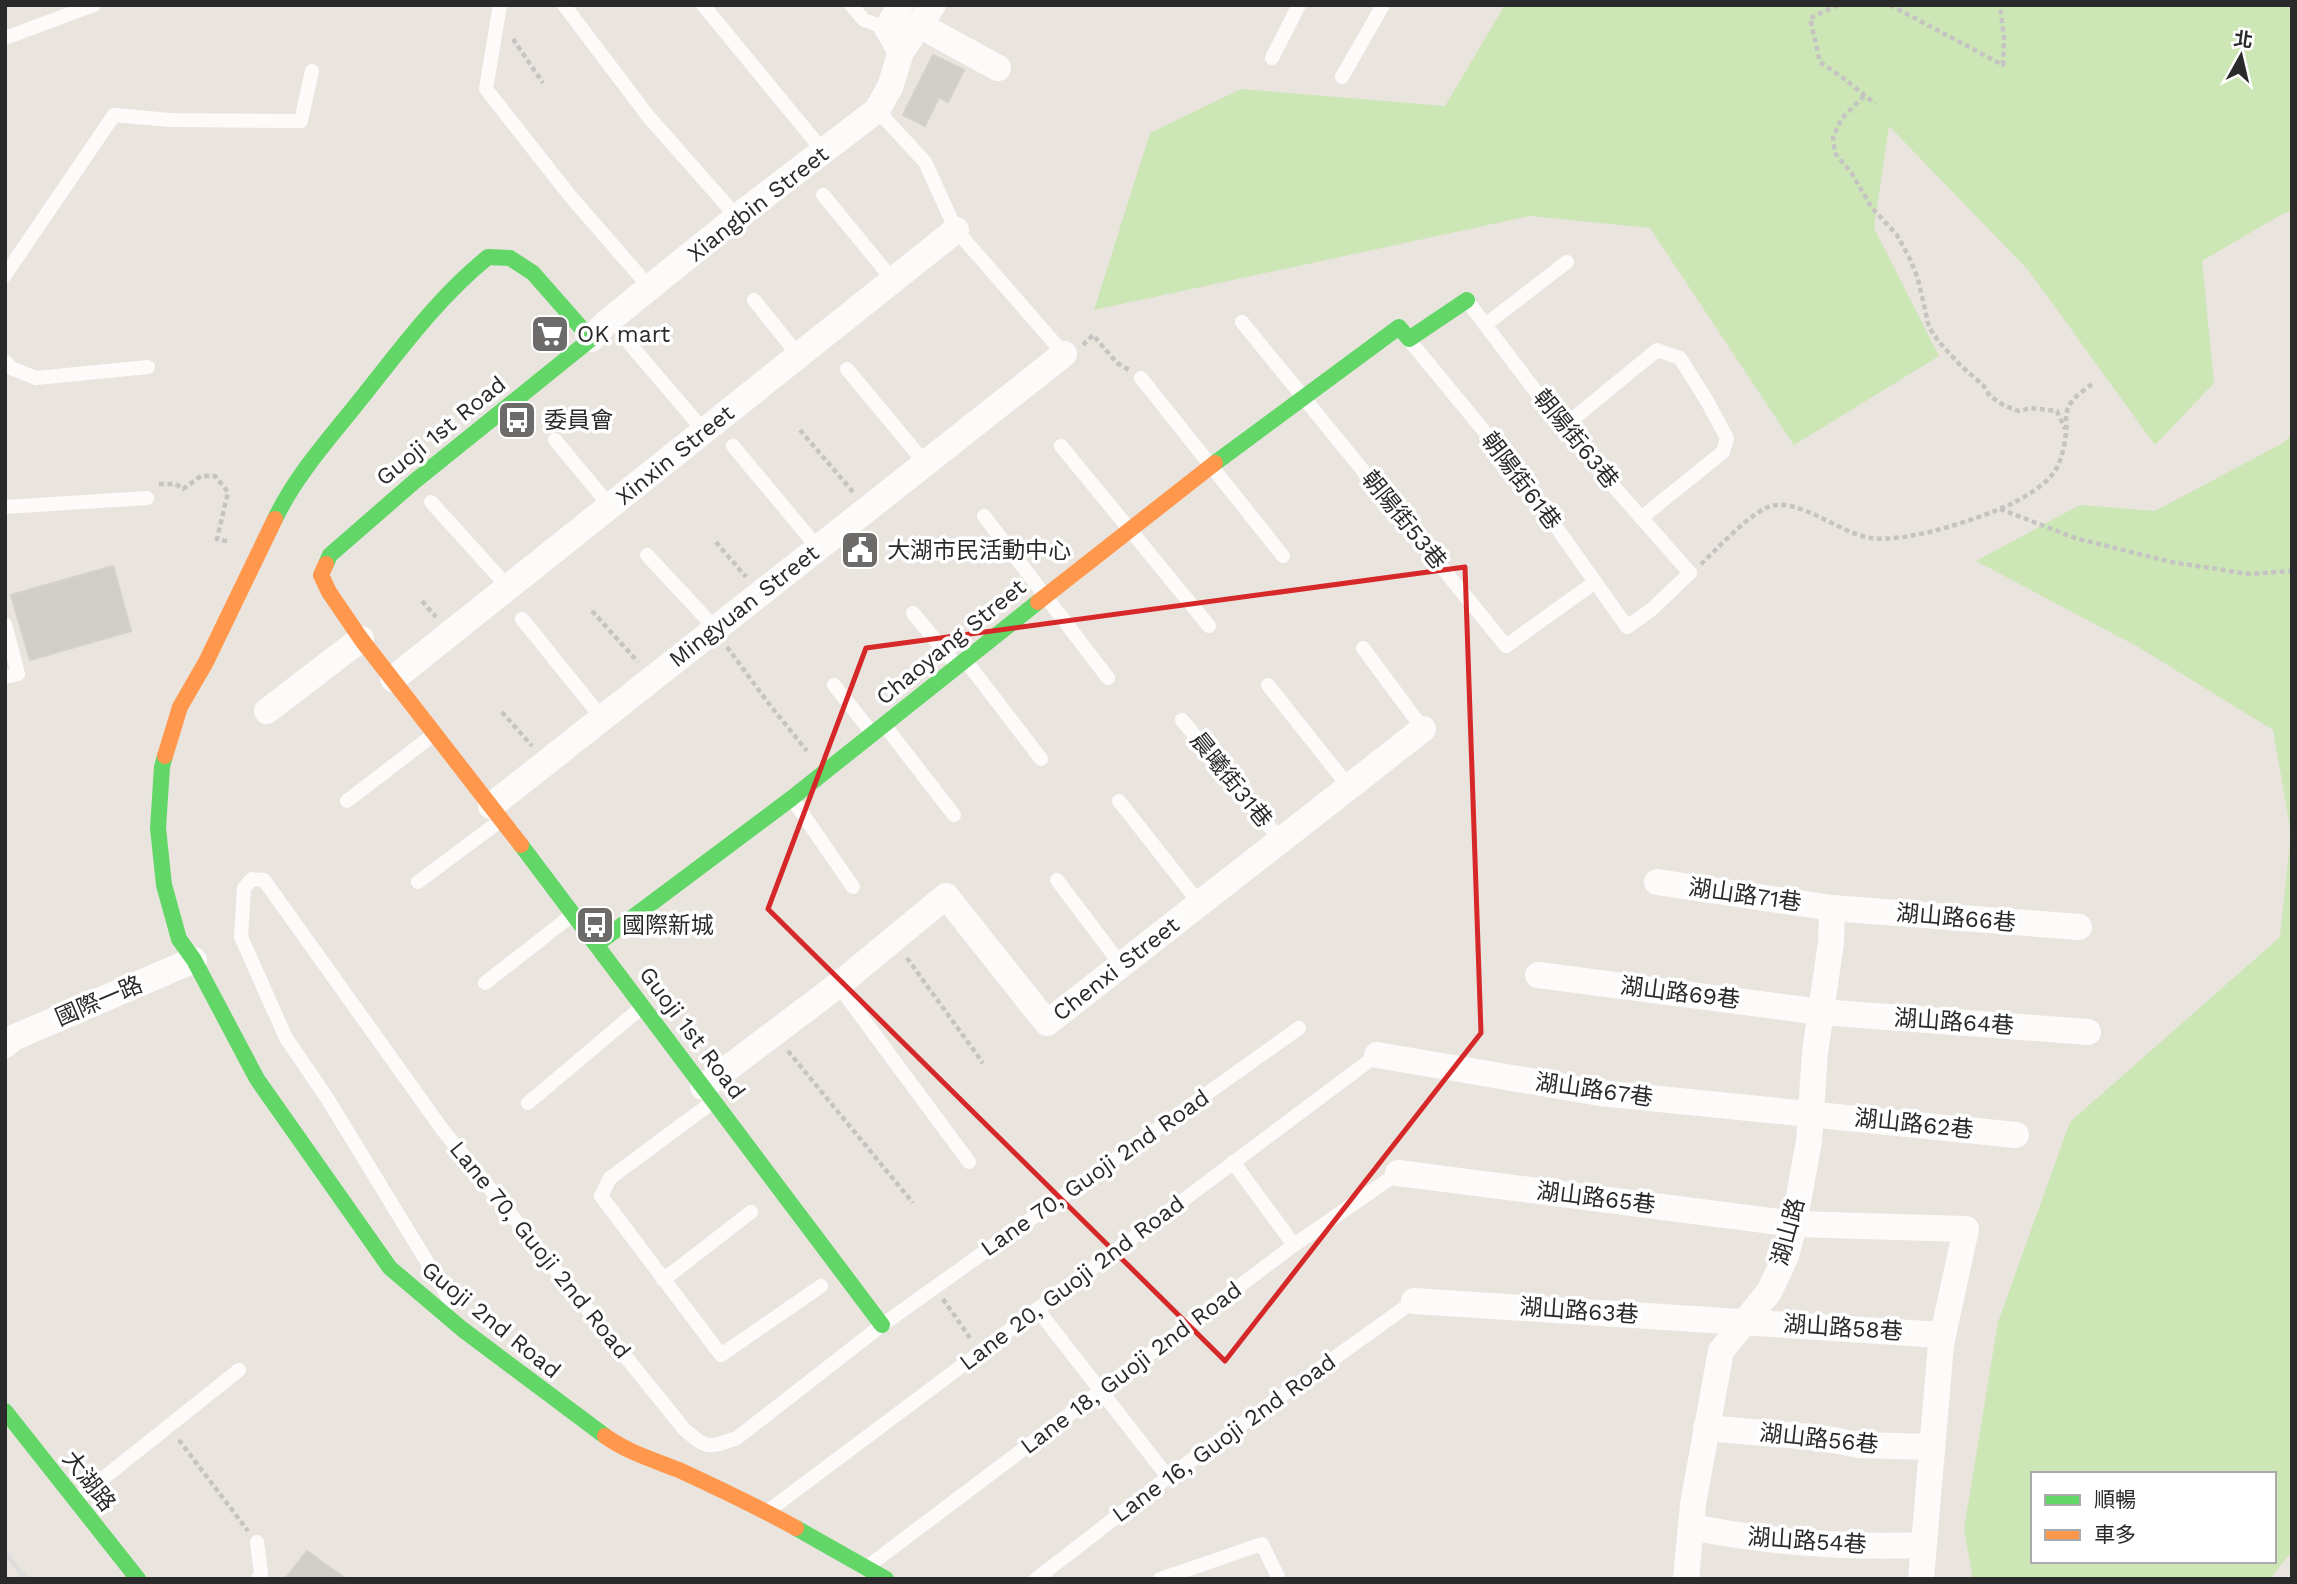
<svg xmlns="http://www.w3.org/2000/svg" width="2297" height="1584" viewBox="0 0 2297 1584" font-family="'Work Sans','Noto Sans TC',sans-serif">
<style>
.green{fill:#cce6b5;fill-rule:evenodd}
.building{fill:#d1ceca;stroke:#d4d0cb;stroke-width:2}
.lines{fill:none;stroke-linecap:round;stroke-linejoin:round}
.path{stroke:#c5c4c3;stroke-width:4.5;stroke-dasharray:5 3.5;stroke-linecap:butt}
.lane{stroke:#fcfbfa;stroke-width:14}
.street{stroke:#fcfbfa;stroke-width:26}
.fast{stroke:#63d668;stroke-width:16}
.slow{stroke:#ff974d;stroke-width:16}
.rail{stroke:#ddddde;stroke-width:5}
.marked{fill:none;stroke:#d62828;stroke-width:5;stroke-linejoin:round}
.labels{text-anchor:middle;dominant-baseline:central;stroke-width:7;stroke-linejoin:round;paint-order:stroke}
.street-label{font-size:23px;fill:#2a2a2a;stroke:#fff}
.poi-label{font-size:23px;fill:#2a2a2a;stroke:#fff;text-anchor:start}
</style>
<rect width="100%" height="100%" fill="#e9e4de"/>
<path class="green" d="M1505 5H2292V211L2284 213 2202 261 2214 383 2155 445 2029 271 1889 126 1874 228 1939 356 1794 445 1650 228 1530 216 1094 310 1150 133 1241 89 1445 106Z
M2292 434V1551L2270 1579H1973L1964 1529 1998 1322 2070 1122 2280 937 2291 833 2273 730 2140 648 1976 561 2080 505 2155 511 2283 443ZM2033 1474H2274V1561H2033Z"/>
<path class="building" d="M933 55 964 70 948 102 939 97 925 126 903 115Z
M113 566 131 631 30 660 11 595Z
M307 1551 346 1579H285Z"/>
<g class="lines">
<path class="path" d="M1838 5 1810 18 1820 62 1846 80 1875 104
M1890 5 2003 65 2004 39 2000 5
M513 39 543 83
M1864 96 1842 118 1833 137 1835 153 1852 174 1872 208 1897 235 1910 259 1918 279 1929 327 1939 342 1961 366 1983 385 1990 396 2005 406 2019 411 2030 408 2057 411 2065 429
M1083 345 1093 335 1117 363 1129 370
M800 430 853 492
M159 484H176L183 489 201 476H215L228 492 217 539 230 542
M2000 509 2075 538 2171 562 2249 574 2292 571
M716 542 746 577
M1701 564C1717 549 1752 511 1771 506 1800 498 1841 534 1871 538 1908 543 1978 519 2011 504 2027 496 2053 481 2059 463 2063 454 2065 442 2066 432 2067 425 2065 417 2067 411 2070 399 2083 391 2092 384
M422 601 436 617
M592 611 638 662
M727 647 769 704 807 751
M502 712 532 746
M907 958 983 1063
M788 1051 913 1203
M943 1299 970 1338
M179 1440 248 1531"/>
<path class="lane" d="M500 5 486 89 571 197 651 289
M564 5 648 116 737 217
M703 5 824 152
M851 5 864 20 887 28
M5 38 94 5
M1272 58 1299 5
M1342 77 1383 5
M877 110 925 162 956 230 1064 354
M823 195 893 280
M5 275 114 115 170 120 301 121 312 71
M754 300 799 356
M1242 322 1506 646 1595 582
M1485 325 1567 262
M1409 340 1513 466 1627 627 1652 609 1690 573 1571 438 1468 302
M629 343 704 431
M5 361 11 368 36 378 148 367
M847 369 925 463
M1141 378 1283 556
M1563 427 1657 350 1680 358 1707 401 1727 438 1723 452 1641 518
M555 440 610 506
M733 446 818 548
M1061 446 1209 626
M431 502 508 587
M5 507 147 498
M984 516 1108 678
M647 555 715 628
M913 613 956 665
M522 619 602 718
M5 624 18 674 5 677
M1363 648 1423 729
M966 661 1041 759
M834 685 872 733
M1268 685 1349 787
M1182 720 1281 841
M885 726 954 815
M793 800 853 887
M347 801 433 735
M1119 801 1200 904
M1057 880 1122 966
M418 882 500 821
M485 983 572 915
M838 985 969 1162
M714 1101 610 1178 601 1196 721 1355 821 1286
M528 1103 642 1007
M1233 1162 1294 1245
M663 1280 751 1212
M450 1302 443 1288 327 1098 286 1038 241 937 244 888 252 879 264 880 442 1129 684 1429C708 1450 707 1448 737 1438L882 1325 1299 1028
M1037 1309 1168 1477
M76 1500 239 1370
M768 1511 1377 1055
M257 1542 261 1573 258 1579
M867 1567 1294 1245 1398 1173
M1036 1579 1168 1477 1414 1301
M1160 1579 1262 1544 1279 1579"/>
<path class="street" d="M934 33 998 68
M901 52 933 5
M591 339 607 322 737 217 877 110 890 87 901 52 887 28 901 5
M393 679 956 230
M267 711 361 639
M491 806 1064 354
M1657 882 1832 908 2079 927
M1538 975 1821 1012 2088 1032
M5 1045 13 1038 194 960
M1377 1055 1600 1093 2016 1135
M703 1087 838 985 946 896 1047 1023 1423 729
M1398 1173 1794 1224 1966 1229 1941 1344 1921 1579
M1414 1301 1942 1335
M1706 1428 1822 1438 1859 1445 1932 1447
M1691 1527C1767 1542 1846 1548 1924 1545
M1686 1579 1693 1504 1721 1351 1769 1292 1786 1256 1794 1224 1809 1141 1815 1052 1831 943 1832 908"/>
<path class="fast" d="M1215 463 1399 327 1409 339 1467 300
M275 519C295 477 327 441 356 405 397 354 437 298 488 257L510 258 533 273 591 339 415 481 330 555 326 564
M165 756 162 767 158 828 164 885 179 939 194 960 257 1079 390 1268 462 1329 605 1436
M521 845 882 1325
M597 944 792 798 1038 602
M5 1411 138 1579
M796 1528 886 1579"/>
<path class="slow" d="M326 564 321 575 329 592 361 639 521 845
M1038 602 1215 463
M165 756 180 707 206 662 275 519
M605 1436C627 1452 654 1460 679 1470 718 1488 758 1507 796 1528"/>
<path class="rail" d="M5 1553 26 1579"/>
</g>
<path class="marked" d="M1465 567 1481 1033 1225 1361 768 909 866 648Z"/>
<defs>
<symbol id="supermarket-square" viewBox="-11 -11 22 22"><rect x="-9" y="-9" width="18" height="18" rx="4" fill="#6d6b69" stroke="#fff"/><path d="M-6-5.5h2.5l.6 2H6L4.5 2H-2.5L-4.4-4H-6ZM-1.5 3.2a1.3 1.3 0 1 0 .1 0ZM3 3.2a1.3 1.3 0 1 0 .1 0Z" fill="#fff"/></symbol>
<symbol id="bus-square" viewBox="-11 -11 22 22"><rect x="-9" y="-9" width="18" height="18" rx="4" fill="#6d6b69" stroke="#fff"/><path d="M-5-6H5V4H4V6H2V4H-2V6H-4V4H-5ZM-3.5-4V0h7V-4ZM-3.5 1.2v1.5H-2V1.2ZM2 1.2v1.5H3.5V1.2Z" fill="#fff"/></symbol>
<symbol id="civic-square" viewBox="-11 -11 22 22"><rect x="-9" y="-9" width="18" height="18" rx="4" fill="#6d6b69" stroke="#fff"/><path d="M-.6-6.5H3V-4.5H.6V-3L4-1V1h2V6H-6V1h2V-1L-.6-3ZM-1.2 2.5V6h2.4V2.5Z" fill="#fff"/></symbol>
</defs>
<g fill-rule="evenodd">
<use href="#supermarket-square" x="528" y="312" width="44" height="44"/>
<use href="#bus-square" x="495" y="398" width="44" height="44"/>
<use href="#civic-square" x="838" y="528" width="44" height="44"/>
<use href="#bus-square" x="573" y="903" width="44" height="44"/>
</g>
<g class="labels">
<g class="street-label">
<text transform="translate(758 204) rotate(-38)">Xiangbin Street</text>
<text transform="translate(441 431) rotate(-39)">Guoji 1st Road</text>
<text transform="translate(1576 439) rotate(51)">朝陽街63巷</text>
<text transform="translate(675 455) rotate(-39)">Xinxin Street</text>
<text transform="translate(1521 481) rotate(53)">朝陽街61巷</text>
<text transform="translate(1404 520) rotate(51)">朝陽街53巷</text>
<text transform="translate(744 606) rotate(-38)">Mingyuan Street</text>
<text transform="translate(951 642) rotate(-39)">Chaoyang Street</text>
<text transform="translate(1231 780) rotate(51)">晨曦街31巷</text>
<text transform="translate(1745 895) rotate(8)">湖山路71巷</text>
<text transform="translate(1956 918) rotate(5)">湖山路66巷</text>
<text transform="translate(1116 969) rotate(-38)">Chenxi Street</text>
<text transform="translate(1680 993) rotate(7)">湖山路69巷</text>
<text transform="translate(99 1001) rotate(-23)">國際一路</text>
<text transform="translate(1954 1022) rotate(4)">湖山路64巷</text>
<text transform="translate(692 1033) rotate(53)">Guoji 1st Road</text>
<text transform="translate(1594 1090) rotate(8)">湖山路67巷</text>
<text transform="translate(1914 1124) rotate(6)">湖山路62巷</text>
<text transform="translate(1095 1173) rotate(-35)">Lane 70, Guoji 2nd Road</text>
<text transform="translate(1596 1198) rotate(7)">湖山路65巷</text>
<text transform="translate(1788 1232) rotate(-75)">湖山路</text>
<text transform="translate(540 1250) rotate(51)">Lane 70, Guoji 2nd Road</text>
<text transform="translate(1072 1283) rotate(-37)">Lane 20, Guoji 2nd Road</text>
<text transform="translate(1579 1311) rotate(4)">湖山路63巷</text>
<text transform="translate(491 1320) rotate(39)">Guoji 2nd Road</text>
<text transform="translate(1843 1328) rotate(4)">湖山路58巷</text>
<text transform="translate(1131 1368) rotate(-37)">Lane 18, Guoji 2nd Road</text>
<text transform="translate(1224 1438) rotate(-36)">Lane 16, Guoji 2nd Road</text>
<text transform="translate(1819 1439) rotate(6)">湖山路56巷</text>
<text transform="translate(89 1481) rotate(52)">大湖路</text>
<text transform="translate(1807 1541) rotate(4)">湖山路54巷</text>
</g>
<g class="poi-label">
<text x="577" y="334">OK mart</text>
<text x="544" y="420">委員會</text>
<text x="887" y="550">大湖市民活動中心</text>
<text x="622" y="925">國際新城</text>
</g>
</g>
<rect width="2297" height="1584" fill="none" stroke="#2a2a2a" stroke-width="14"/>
<rect x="2031" y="1472" width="245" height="91" fill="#ffffff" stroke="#aaaaaa" stroke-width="2"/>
<rect x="2045" y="1495" width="35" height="10" fill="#63d668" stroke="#aaaaaa" stroke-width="2"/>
<text x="2094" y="1507" font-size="21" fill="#2a2a2a">順暢</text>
<rect x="2045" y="1530" width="35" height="10" fill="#ff974d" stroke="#aaaaaa" stroke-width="2"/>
<text x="2094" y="1542" font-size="21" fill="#2a2a2a">車多</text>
<g transform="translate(2241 56) rotate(8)" stroke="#ffffff" stroke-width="5" paint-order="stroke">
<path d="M0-5L12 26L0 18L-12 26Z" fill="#2a2a2a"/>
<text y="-10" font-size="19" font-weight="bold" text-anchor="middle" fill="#2a2a2a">北</text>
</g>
</svg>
